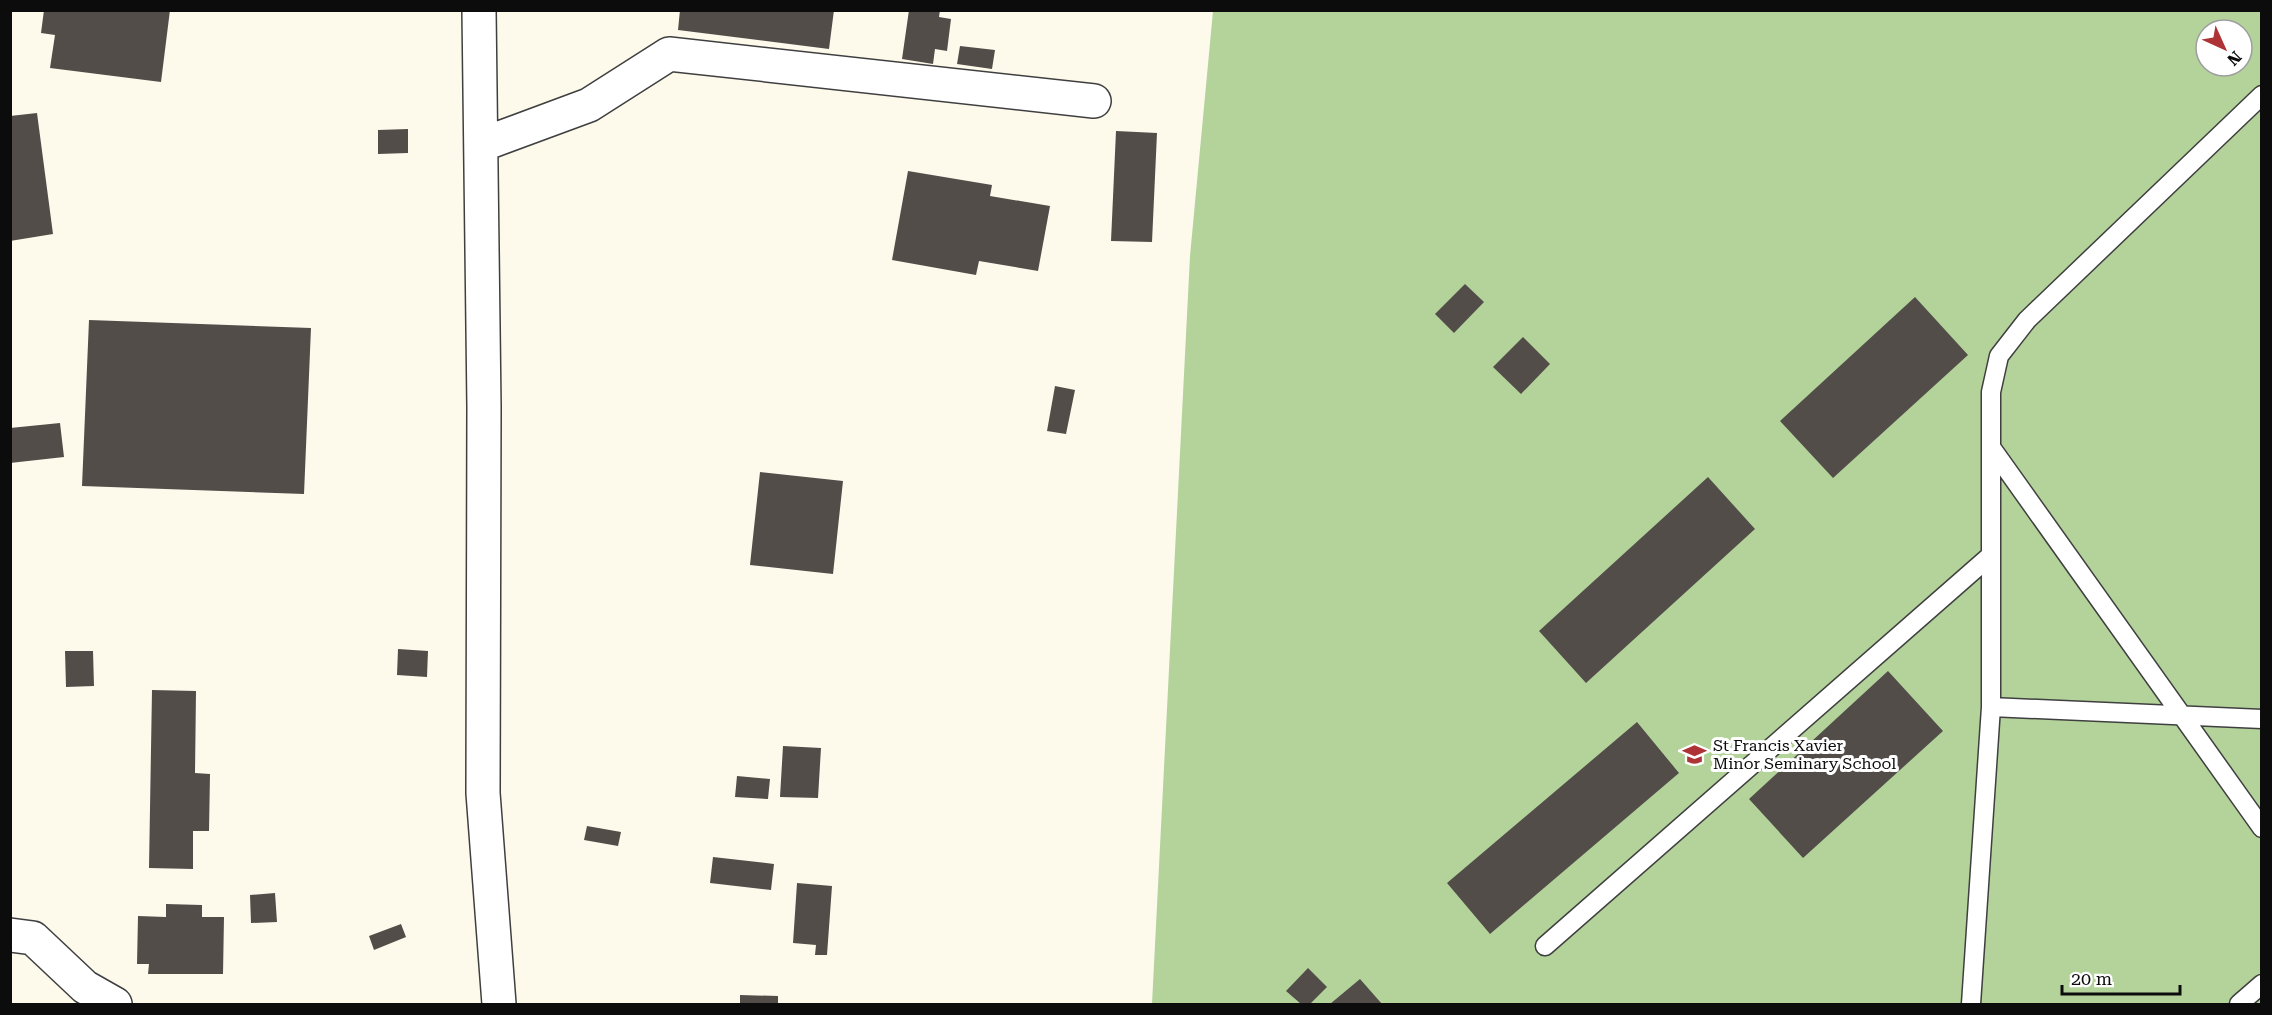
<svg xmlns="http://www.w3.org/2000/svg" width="2272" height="1015" viewBox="0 0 2272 1015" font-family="'Roboto Serif',serif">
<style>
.forest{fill:#b3d39b;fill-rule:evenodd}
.building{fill:#534d49}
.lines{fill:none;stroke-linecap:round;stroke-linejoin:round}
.lane-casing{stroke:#3f3f3f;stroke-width:21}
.street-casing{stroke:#3f3f3f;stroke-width:36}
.lane{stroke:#fff;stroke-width:18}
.street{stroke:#fff;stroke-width:33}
.labels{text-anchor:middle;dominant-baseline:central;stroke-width:6;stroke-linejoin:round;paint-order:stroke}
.poi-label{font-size:16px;fill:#0c0c0c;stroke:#fff;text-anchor:start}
</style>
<rect width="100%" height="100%" fill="#fdfaec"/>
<path class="forest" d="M1213 11H2261V1004H1152L1190 256ZM2206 30H2242V66H2206Z"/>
<path class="building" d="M44 10H170L161 82 50 68 55 35 41 33Z
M680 10H834L829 49 678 30Z
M909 10H940L939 17 951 19 947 51 935 49 933 64 902 59Z
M960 46 995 50 992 69 957 64Z
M37 113 53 234 10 241V116Z
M408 129V153L378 154V130Z
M1116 131 1157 133 1152 242 1111 241Z
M908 171 992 185 990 196 1050 206 1038 271 979 261 976 275 892 260Z
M1465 284 1484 302 1454 333 1435 314Z
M1915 297 1968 355 1833 478 1780 421Z
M89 320 311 328 304 494 82 486Z
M1523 337 1550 364 1521 394 1493 367Z
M1055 386 1075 390 1066 434 1047 431Z
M60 423 64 457 10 463V428Z
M760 472 843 481 833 574 750 565Z
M1708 477 1755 529 1586 683 1539 631Z
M398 649 428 651 427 677 397 675Z
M65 651H93L94 686 66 687Z
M1888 671 1943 731 1803 858 1749 799Z
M152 690 196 691 195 773 210 774 209 831H193V869L149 868Z
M1637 722 1679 773 1490 934 1447 883Z
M783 746 821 748 818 798 780 797Z
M737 776 770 779 768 799 735 797Z
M587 826 621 832 618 846 584 840Z
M713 857 774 864 771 890 710 883Z
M797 883 832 886 827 955H815L816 945 793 943Z
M275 893 277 922 251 923 250 895Z
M166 904 202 905V917H224L223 974H148L149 964H137L138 916 166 917Z
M401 924 406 937 374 950 369 936Z
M1308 968 1327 987 1310 1004H1301L1286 991Z
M1360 979 1382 1004H1330Z
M740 995 778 996V1004H740Z"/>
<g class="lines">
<defs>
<path id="lane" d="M1993 450 2262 828
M1991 707 2262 719
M1545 946 1990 556
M1971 1004 1991 707V392L1999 356 2027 320 2262 95
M2239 1004 2262 984"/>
<path id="street" d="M479 10 484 407 483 793 499 1004
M481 145 589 105 669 54 1094 101
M10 935 33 938 85 987 115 1004"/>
</defs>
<use href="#lane" class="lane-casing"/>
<use href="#street" class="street-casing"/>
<use href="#lane" class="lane"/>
<use href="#street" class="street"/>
</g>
<defs>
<symbol id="school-bare" viewBox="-9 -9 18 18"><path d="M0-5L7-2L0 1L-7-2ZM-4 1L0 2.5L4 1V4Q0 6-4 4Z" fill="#ad3337" stroke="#fff" stroke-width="2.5" paint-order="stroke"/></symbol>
</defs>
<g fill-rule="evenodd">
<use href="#school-bare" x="1678" y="738" width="33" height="33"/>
</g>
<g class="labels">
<g class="poi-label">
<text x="1713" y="745">St Francis Xavier<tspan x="1713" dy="18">Minor Seminary School</tspan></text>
</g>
</g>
<rect width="2272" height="1015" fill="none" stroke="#0c0c0c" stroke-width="24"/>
<g transform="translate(2224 48) rotate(135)"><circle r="28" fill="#ffffff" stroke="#9e9e9e" stroke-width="1.5"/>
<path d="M0-4.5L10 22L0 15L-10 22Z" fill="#ad3337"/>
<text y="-9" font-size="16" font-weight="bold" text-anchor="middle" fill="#0c0c0c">N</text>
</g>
<path d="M2062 985v9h118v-9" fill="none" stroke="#0c0c0c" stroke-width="3"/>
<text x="2071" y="985" font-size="18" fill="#0c0c0c" stroke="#ffffff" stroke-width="4.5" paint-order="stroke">20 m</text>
</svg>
